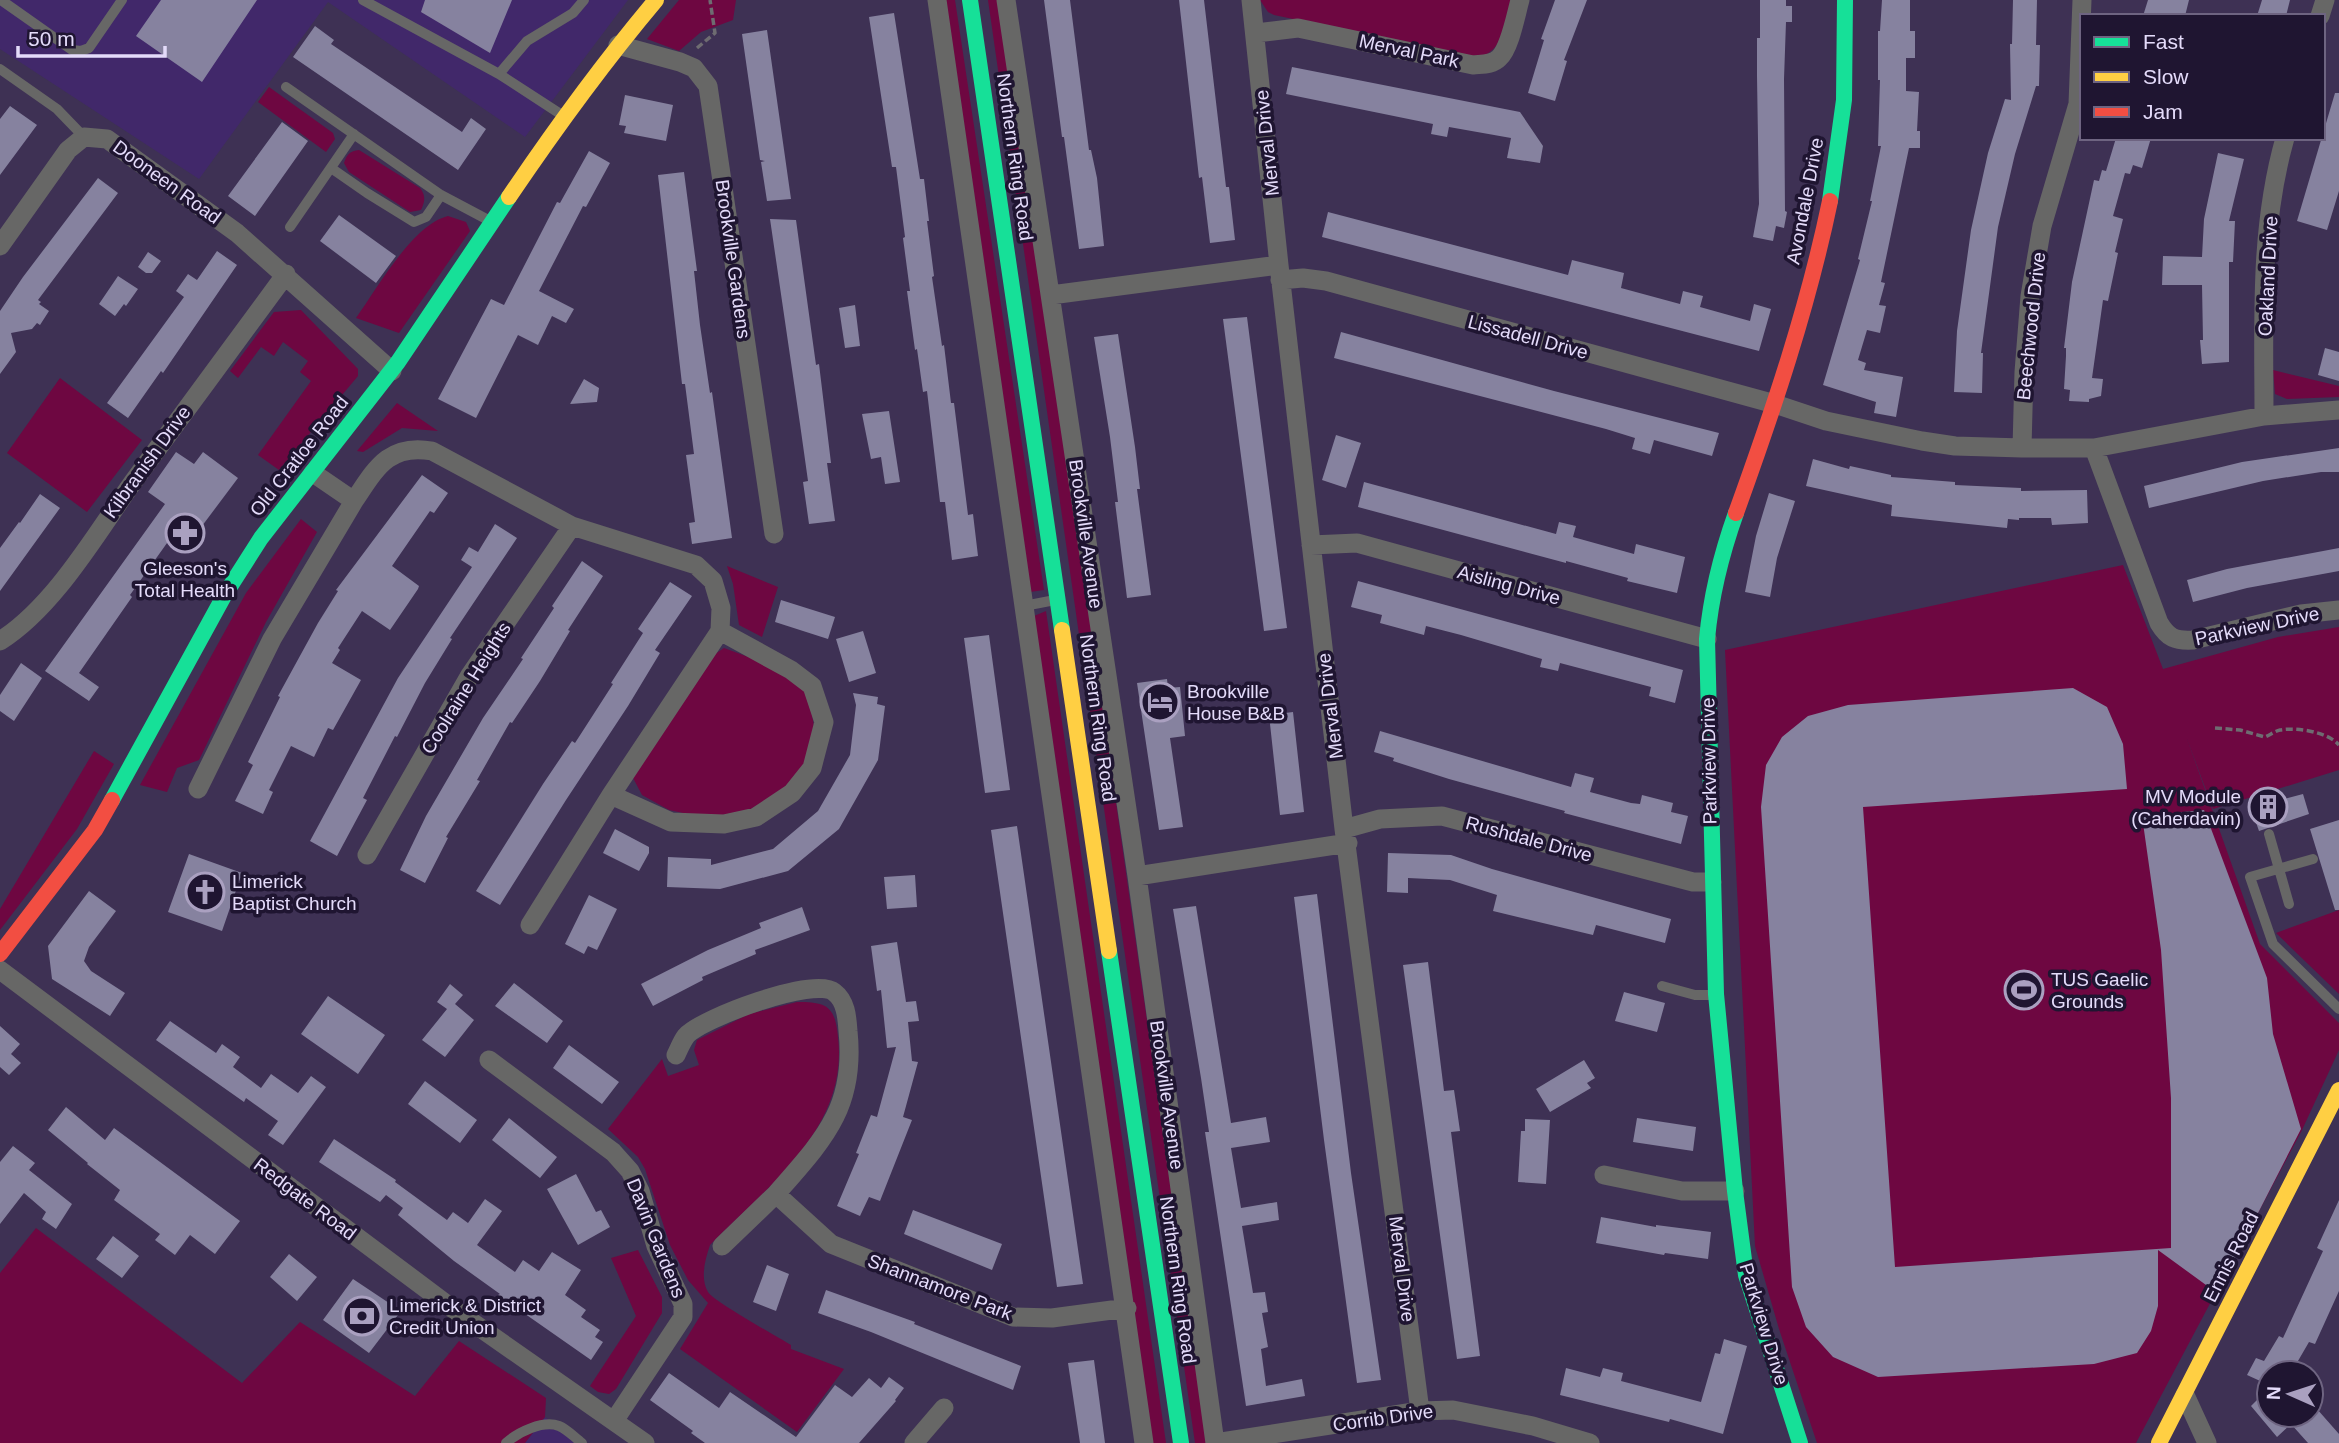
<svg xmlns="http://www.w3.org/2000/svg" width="2339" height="1443" viewBox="0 0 2339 1443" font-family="Arial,sans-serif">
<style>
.built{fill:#41286a}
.green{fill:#6e0741}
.building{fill:#86829f}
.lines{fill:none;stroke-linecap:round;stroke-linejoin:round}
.path{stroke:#6e6c71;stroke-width:3.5;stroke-dasharray:7 3.5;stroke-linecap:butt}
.lane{stroke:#676766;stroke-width:10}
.street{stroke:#676766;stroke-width:19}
.fast{stroke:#16e098;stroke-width:16}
.slow{stroke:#ffcf43;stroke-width:16}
.jam{stroke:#f24e42;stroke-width:16}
.labels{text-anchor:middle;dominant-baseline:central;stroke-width:7;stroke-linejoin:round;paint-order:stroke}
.street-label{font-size:19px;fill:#e4dbfa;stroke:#1f1531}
.poi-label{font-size:19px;fill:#e4dbfa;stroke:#1f1531;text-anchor:start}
</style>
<rect width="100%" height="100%" fill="#3e3154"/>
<path class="built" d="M0 0H628L525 137 328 2 199 179 0 49Z
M545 1417 579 1443H525Z"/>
<path class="green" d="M679 0H736L733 20 701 32 679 51 647 39Z
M945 0H955L1044 590 1030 592Z
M988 0H1002L1207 1443H1195Z
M1260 0H1511C1505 22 1504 55 1475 57L1274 15 1268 12Z
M269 87 333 133 335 139 326 152 258 102Z
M359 150 420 188C426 196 425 201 421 210L410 212 349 172 344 163C347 154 350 151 359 150Z
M448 216 466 222 470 231 399 333 356 318C377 289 412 225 448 216Z
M301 310 358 369V376L279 470 258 455 311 381 300 372 308 361 283 342 274 356 261 347 238 378 230 371 274 312Z
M2273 370 2339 386V397L2287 399 2275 394Z
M60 378 142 440 87 512 7 453Z
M397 403 438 431 402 428 363 452 357 451Z
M301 519 317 532 266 622 199 760 177 768 167 792 140 785 246 593Z
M2123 565 2163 669 2278 637 2339 627V770L2213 809 2186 736 2260 944 2339 1023V1050L2302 1130 2136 1443H1817L1779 1329 1755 1246 1725 650Z
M727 566 778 587 762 637 739 625 733 584Z
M1046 611 1166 1443H1150L1034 616Z
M724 648 786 671 807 689 815 731 803 771 781 792 749 810 706 818 669 810 642 795 632 776 715 654Z
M94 751 114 764 77 829 0 930V909Z
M2339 910V994L2276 933Z
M797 1002C827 1002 835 1006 838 1037 849 1128 767 1187 710 1245 705 1260 700 1278 708 1292 713 1301 778 1337 791 1345V1349L844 1369 797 1432 680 1349 708 1303 688 1280 670 1245 645 1169 638 1157 608 1129 662 1059 668 1076 699 1065 694 1050 697 1040 749 1014Z
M36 1228 242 1383 300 1322 415 1396 459 1341 546 1398 545 1417 525 1443H0V1273Z
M638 1250 662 1297V1313L616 1389 609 1394 598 1392 590 1386 636 1316 611 1258Z"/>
<path class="building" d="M161 0H257L202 82 136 36Z
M425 0H512L490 53 421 12Z
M1044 0H1070L1089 150H1091L1097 178 1104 246 1079 249 1064 137H1062Z
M1179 0H1204L1226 187H1229L1235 240 1210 243 1202 177 1199 178Z
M1555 0H1587L1564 60 1567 61 1555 101 1528 93 1544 40 1541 39Z
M1760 0H1786V6H1792V22H1786L1784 79 1785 211 1787 212 1784 228 1776 226 1773 241 1753 237 1759 204 1757 76V38H1760Z
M1882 0H1910V31H1915V58H1906V91L1919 92 1917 131H1920V148H1909L1881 282 1885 283 1879 305 1886 306 1880 333 1867 330 1858 360 1866 363 1864 370 1903 377 1896 417 1874 413 1876 402 1823 385 1860 260 1858 259 1872 201H1870L1881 146H1878L1880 80H1878V31H1880Z
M2013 0H2037L2036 45H2040L2039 86H2036L2015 154 1998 227 1981 353H1983L1982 393 1954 392 1957 331 1971 230 1988 153 2005 99 2011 100 2010 44H2012Z
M2148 0H2189L2185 16H2143Z
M2262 0H2290L2286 16H2257Z
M894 13 920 179H924L929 221H927L934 276 932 277 942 346 944 345 951 403H954L968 515 973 514 978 556 952 560 945 502H940L927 391 923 392 917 349 915 350 907 291H910L903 238 905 237 896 167H892L869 17Z
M315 26 334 40 331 44 462 132 471 118 486 129 458 170 293 57Z
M767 30 791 199 767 201 761 162 765 161 760 160 742 34Z
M1292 67 1520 112 1543 146 1540 163 1507 158 1511 138 1449 127 1447 137 1431 134 1433 124 1286 94Z
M2335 93H2339V191L2327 230 2297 221Z
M625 95 673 105 666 141 624 133 626 126 619 125Z
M10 106 37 125 0 175V119Z
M282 122 308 141 255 216 228 196Z
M2116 138H2151L2142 168 2133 165 2130 174 2125 173 2113 216 2123 219 2115 252 2118 253 2108 301 2103 300 2092 378 2103 379 2101 396 2089 399V402L2069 401 2070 390 2064 389 2066 356V348H2064L2072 282 2094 180 2099 181 2102 170 2106 171Z
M589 151 610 163 586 207 583 206 539 291 574 309 566 323 552 316 538 345 518 335 476 418 438 399 491 299 504 305 557 202 560 203Z
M2218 153 2244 159 2229 221H2235L2233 262H2229V362L2202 364 2200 340H2203L2202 285H2162L2163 256 2202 257 2204 219Z
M684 172 697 271H694L700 325 710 393 712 392 732 538 692 544 689 523 695 522 686 455 694 454 685 384H682L658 175Z
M98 178 118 193 38 300 41 302 39 304 49 311 40 325 37 323 32 329 11 333 16 352 0 374V311L23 277Z
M1328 212 1568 275 1572 260 1624 273 1621 288 1680 304 1683 291 1703 296 1700 307 1750 321 1754 304 1771 309 1759 351 1322 237Z
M339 215 396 256 376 283 320 241Z
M770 219 796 220 816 365 819 364 831 463H827L835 521 809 524 803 482 808 481 800 424Z
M217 251 237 265 163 373 161 371 128 418 107 403 184 297 176 291 188 274 197 280Z
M148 252 161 261 152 273H146L138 267Z
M118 276 138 289 126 306 124 304 115 316 99 304Z
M855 305 860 346 845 348 839 308Z
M1247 317 1287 628 1264 631 1223 319Z
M1341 332 1554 391 1719 433 1712 456 1654 440 1650 454 1632 449 1635 438 1606 429 1334 358Z
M1118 334 1135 447 1140 489H1137L1151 595 1127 598 1115 502H1118L1110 437 1094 337Z
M2325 348 2339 352V381L2318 375Z
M584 379 599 388 597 402 570 404Z
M889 411 900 482 885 484 881 457 871 459 862 414Z
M1336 435 1361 443 1346 488 1322 480Z
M2339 448V472H2321L2263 481 2149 508 2144 486 2242 462Z
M176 452 194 464 203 452 238 478 187 546 172 536 130 595 132 597 79 673 99 687 89 701 45 671 165 504 148 492Z
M1813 459 1849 469 1850 466 1891 475V477L1955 482V485L2021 488V491L2087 490 2088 523 2052 525 2051 518H2019V520L2008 519 2007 528 1891 516 1892 505 1806 486Z
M422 475 448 493 434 513 430 511 392 566 419 586 418 589 390 630 362 611 338 648 340 650 332 663 361 680 333 730 328 728 314 757 291 746 269 790 273 792 263 814 235 801 253 765 248 762 280 697 278 696 318 623 338 591 336 590Z
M1364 482 1556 534 1559 522 1576 526 1573 537 1634 554 1636 544 1685 557 1677 593 1627 581 1628 578 1566 561V563L1358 507Z
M1769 493 1795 501 1777 558 1770 597 1745 592 1756 536Z
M40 494 60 508 0 591V548L19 522 20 523Z
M495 524 517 538 450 638 452 639 425 683 397 737 395 736 363 798 367 800 337 856 310 841 398 678 472 567 461 560 469 547 478 552Z
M2339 548V571L2247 588 2193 602 2187 580 2227 569Z
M582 561 603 576 568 630 570 631 540 681 512 723 510 722 477 780 480 781 446 837 448 838 425 883 400 870 426 816 483 718 523 659 521 658 554 608 552 606Z
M1358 581 1683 670 1675 703 1649 696 1651 687 1560 663 1558 671 1540 667 1542 659 1461 635 1426 626 1424 635 1380 623 1382 615 1351 607Z
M670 582 692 596 655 650 660 653 628 706 566 800 500 905 476 891 543 784 572 741 575 743 613 684 611 683 643 633 638 629Z
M781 600 835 617 828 639 775 622Z
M863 631 876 673 849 682 836 639Z
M989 635 1010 790 985 793 964 638Z
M21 663 42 678 14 721 0 711V695Z
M1167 679 1168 688 1180 687 1183 716 1185 736 1170 738 1183 827 1159 830 1137 683Z
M2073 688 2107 707 2123 744 2127 789 1863 807 1895 1267 2171 1248V1098L2161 950 2142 816 2204 810 2267 978 2273 1034 2301 1129 2217 1293 2158 1250V1306L2151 1331 2137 1353 2094 1364 1878 1377 1833 1357 1806 1327 1792 1287 1761 807 1766 765 1782 737 1808 716 1848 705Z
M853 693 878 697 877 704 885 706 878 760 839 829 788 871 720 889 667 887 668 857 711 859V865L773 849 818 811 850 755 856 705Z
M1293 712 1304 812 1280 815 1269 715Z
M1380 731 1571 787 1575 773 1594 778 1590 792 1631 803 1640 804 1642 795 1673 803 1671 812 1688 816 1681 844 1564 813 1565 811 1449 779 1393 761 1394 758 1374 752Z
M2303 794 2309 814 2259 831 2251 808Z
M2339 820V910H2335L2310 829Z
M1017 826 1083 1284 1057 1287 991 830Z
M615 829 649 847V853L639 871 603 853Z
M1388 853 1451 855 1492 869 1671 919 1665 943 1596 925 1593 935 1493 911 1497 895 1450 880 1408 878V893L1387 892Z
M189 854 242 873 222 931 168 912Z
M915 875 917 907 887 909 884 877Z
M89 891 116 911 89 947 84 961 91 971 125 993 110 1016 52 979 48 946Z
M1317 894 1351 1173 1381 1380 1357 1383 1324 1140 1294 897Z
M589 895 617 909 597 950 588 946 584 954 565 944Z
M1196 906 1231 1123 1266 1117 1270 1142 1231 1148 1241 1208 1277 1202 1279 1220 1242 1226 1253 1293 1265 1292 1268 1312 1262 1313 1268 1347 1261 1349 1266 1386 1302 1379 1305 1396 1246 1406 1205 1132H1209L1201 1078 1173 909Z
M802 907 810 930 755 950 756 954 702 977 703 980 653 1006 641 984 708 950 761 928 759 923Z
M897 942 906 1002 916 1001 919 1021 908 1022 912 1061 918 1062 903 1117 912 1120 880 1201 869 1197 860 1216 837 1206 859 1154 856 1153 871 1115 877 1117 896 1047 887 1048 881 990 877 991 871 946Z
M1428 962 1444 1091 1454 1090 1457 1110 1460 1131 1451 1132 1480 1356 1457 1359 1403 965Z
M514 983 563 1021 547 1043 495 1006Z
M450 984 463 995 455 1004 474 1020 445 1057 422 1040 447 1009 437 1002Z
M1624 992 1665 1003 1657 1032 1615 1021Z
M328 996 385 1035 358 1074 301 1034Z
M170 1021 216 1053 222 1044 240 1057 233 1067 261 1088 271 1074 298 1093 311 1076 326 1087 283 1145 268 1135 278 1121 246 1098 244 1102 156 1040Z
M0 1026 20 1044 11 1054 21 1063 9 1075 0 1067Z
M569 1045 619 1082 602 1104 553 1068Z
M1584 1060 1595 1078 1587 1083 1591 1088 1550 1112 1536 1089Z
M425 1081 477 1120 460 1143 408 1104Z
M66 1107 105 1140 114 1128 240 1221 215 1254 190 1235 175 1255 155 1240 160 1234 114 1200 120 1190 87 1164 88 1163 48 1130Z
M509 1118 557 1157 540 1178 492 1140Z
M1637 1118 1696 1127 1693 1151 1633 1142Z
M1525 1119 1550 1120 1546 1184 1518 1182 1521 1131H1525Z
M334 1139 396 1180 395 1182 447 1220 453 1212 468 1223 485 1199 502 1211 477 1245 515 1272 523 1260 539 1271 552 1252 581 1270 565 1295 586 1310 581 1317 600 1330 595 1337 603 1342 591 1360 498 1295 500 1294 454 1261 398 1215 403 1208 386 1195 380 1202 319 1162Z
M13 1146 35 1163 29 1170 72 1204 56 1229 42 1219 46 1212 24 1193 0 1224V1162Z
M576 1174 596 1212 601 1210 610 1227 578 1245 547 1189Z
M2339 1200V1291L2315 1344 2309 1342 2291 1373H2269V1385L2247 1375 2256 1358 2264 1361 2279 1336 2283 1338 2323 1251 2317 1248Z
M913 1210 1002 1244 992 1270 904 1234Z
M1601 1217 1656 1227V1225L1711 1232 1708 1259 1665 1253 1664 1255 1596 1243Z
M113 1236 139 1256 122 1278 96 1259Z
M289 1254 317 1277 297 1301 270 1277Z
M767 1265 789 1274 776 1311 753 1302Z
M353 1279 401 1311 369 1353 323 1320Z
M826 1290 915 1322 914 1324 1021 1366 1013 1390 871 1332 818 1313Z
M1724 1339 1747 1346 1723 1434 1670 1419 1669 1422 1560 1395 1566 1368 1600 1377 1603 1368 1623 1373 1621 1381 1701 1402 1715 1353 1720 1354Z
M1094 1360 1105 1443H1080L1068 1363Z
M669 1373 719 1408 730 1392 796 1437 835 1385 852 1397 869 1378 881 1388 889 1377 904 1388 895 1400 896 1401 859 1443H705L691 1433 693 1431 650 1400Z
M2269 1388V1415H2311L2317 1409 2339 1434V1443H2308L2291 1424 2277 1437 2251 1406Z"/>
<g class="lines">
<path class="path" d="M697 48 715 33 710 0
M2215 728 2240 730 2265 737C2270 735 2275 731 2280 730 2297 727 2328 732 2339 745"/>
<path class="lane" d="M1 0 72 50 81 51 89 48 122 0
M363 0 499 74 562 115
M0 69 57 109 84 137
M499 74 527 41 573 13 584 0
M286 87 441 195 492 222
M331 168 367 193 414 222 426 217 441 195
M290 227 354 134
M1024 606 1055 600
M2269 834 2289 904
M2313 859 2250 877 2273 944 2339 1009
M1662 986 1695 995H1715
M506 1443C518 1432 543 1420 559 1426 567 1429 575 1438 582 1443"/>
<path class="street" d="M937 0 1144 1443
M1006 0 1137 876 1215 1443
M1251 0 1279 265 1344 829 1420 1411
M2320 16 2325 0
M1256 33 1298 28 1473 65C1482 64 1492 65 1499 58 1510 48 1516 14 1520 0
M618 45 680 62 694 68 708 86 774 534
M0 246 68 150 84 137 107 139 237 233 392 371
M1280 280 1303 278 1326 281 1775 404 1826 421 1922 441 1955 446 2022 448H2094L2264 416 2339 410
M1051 295 1279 265
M2264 416C2264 323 2259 229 2285 138
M2022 448 2024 372 2030 296 2042 226 2078 104 2082 0
M2094 448 2159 623C2168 638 2175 641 2193 640L2301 614 2339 610
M313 473 354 501C375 470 388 443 432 451L572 526 696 565 713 581 721 608 720 631 611 795 530 925
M1311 545 1357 543 1707 639
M0 641C54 607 96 534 133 482 184 412 235 344 286 274
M198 789 272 639 354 501
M611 795 671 822 724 824 756 817 792 793 812 768 824 722 812 686 791 670 720 631
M1344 829 1380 819 1442 816 1693 882H1712
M367 855 470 675 572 526
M1137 876 1348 843
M0 970 449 1306 645 1443
M676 1055C679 1049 682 1041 686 1036 702 1018 815 976 834 992 846 1001 847 1017 848 1031 856 1108 823 1140 776 1194L831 1244 1013 1317 1052 1318 1127 1308
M489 1060 613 1152 630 1171 640 1191 656 1246 683 1304V1317L614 1421
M1604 1175 1682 1191H1735
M722 1246 776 1194
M2185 1395 2207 1443
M914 1443 944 1408
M1215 1443 1420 1411 1453 1410 1533 1426 1590 1443"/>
<path class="fast" d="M970 0 1062 630
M1830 201 1844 100 1845 0
M1736 513C1721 555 1711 595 1707 639L1716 994 1735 1191 1746 1275 1800 1443
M112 800 224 596 261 538 398 362 509 197
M1109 951 1181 1443"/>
<path class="slow" d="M509 197C555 129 603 63 656 0
M1062 630 1109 951
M2159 1443 2339 1090"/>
<path class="jam" d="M1736 513C1773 411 1808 307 1830 201
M0 954 95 830 112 800"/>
</g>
<defs>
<symbol id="pharmacy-ring" viewBox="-11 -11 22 22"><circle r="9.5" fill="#1f1531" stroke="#aaa0c0" stroke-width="1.5"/><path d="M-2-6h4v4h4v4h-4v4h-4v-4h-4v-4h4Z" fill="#aaa0c0"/></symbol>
<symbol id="hotel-ring" viewBox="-11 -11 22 22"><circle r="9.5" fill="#1f1531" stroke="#aaa0c0" stroke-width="1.5"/><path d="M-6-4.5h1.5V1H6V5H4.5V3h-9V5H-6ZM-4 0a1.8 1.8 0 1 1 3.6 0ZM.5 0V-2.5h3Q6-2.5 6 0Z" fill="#aaa0c0"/></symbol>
<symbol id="building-ring" viewBox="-11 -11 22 22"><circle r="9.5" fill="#1f1531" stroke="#aaa0c0" stroke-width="1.5"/><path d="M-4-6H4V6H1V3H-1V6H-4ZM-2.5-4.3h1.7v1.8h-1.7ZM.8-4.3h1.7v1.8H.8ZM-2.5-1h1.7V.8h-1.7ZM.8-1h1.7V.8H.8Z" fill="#aaa0c0"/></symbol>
<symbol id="church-ring" viewBox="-11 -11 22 22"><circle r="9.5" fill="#1f1531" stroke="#aaa0c0" stroke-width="1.5"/><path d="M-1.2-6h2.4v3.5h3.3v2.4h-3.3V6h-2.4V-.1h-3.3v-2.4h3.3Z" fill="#aaa0c0"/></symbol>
<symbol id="stadium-ring" viewBox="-11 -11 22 22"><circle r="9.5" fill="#1f1531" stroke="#aaa0c0" stroke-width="1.5"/><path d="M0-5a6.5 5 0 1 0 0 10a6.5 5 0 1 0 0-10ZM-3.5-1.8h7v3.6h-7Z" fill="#aaa0c0"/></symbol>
<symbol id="bank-ring" viewBox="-11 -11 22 22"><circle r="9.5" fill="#1f1531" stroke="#aaa0c0" stroke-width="1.5"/><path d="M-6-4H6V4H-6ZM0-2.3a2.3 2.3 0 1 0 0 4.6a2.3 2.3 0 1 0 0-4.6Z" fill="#aaa0c0"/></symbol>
</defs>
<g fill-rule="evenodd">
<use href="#pharmacy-ring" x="163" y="511" width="44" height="44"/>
<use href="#hotel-ring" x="1138" y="680" width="44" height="44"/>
<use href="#building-ring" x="2246" y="785" width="44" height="44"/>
<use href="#church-ring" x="183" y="870" width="44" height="44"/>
<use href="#stadium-ring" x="2002" y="968" width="44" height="44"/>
<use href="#bank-ring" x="340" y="1294" width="44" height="44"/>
</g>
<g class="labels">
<g class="street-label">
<text transform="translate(1409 51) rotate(12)">Merval Park</text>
<text transform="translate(1267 143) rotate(-96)">Merval Drive</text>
<text transform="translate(1015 157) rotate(82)">Northern Ring Road</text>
<text transform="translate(167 182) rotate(36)">Dooneen Road</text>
<text transform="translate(1805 201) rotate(-79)">Avondale Drive</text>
<text transform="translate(733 259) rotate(82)">Brookville Gardens</text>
<text transform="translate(2268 276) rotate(-87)">Oakland Drive</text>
<text transform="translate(2031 326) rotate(-84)">Beechwood Drive</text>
<text transform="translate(1528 337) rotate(15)">Lissadell Drive</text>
<text transform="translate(299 456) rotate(-52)">Old Cratloe Road</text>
<text transform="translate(147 462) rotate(-54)">Kilbranish Drive</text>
<text transform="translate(1086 534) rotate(82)">Brookville Avenue</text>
<text transform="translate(1509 585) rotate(15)">Aisling Drive</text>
<text transform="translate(2257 626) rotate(-12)">Parkview Drive</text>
<text transform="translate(466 688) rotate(-58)">Coolraine Heights</text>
<text transform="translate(1330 706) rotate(-97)">Merval Drive</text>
<text transform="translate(1098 718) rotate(82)">Northern Ring Road</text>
<text transform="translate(1709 761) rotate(-91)">Parkview Drive</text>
<text transform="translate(1529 839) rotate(15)">Rushdale Drive</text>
<text transform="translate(1167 1095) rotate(82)">Brookville Avenue</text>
<text transform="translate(305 1199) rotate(37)">Redgate Road</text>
<text transform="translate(656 1238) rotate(68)">Davin Gardens</text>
<text transform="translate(2231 1257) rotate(-63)">Ennis Road</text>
<text transform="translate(1402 1269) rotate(83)">Merval Drive</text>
<text transform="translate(1178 1280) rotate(82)">Northern Ring Road</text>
<text transform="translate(940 1287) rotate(21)">Shannamore Park</text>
<text transform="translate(1764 1324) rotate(73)">Parkview Drive</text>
<text transform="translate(1383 1418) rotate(-8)">Corrib Drive</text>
</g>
<g class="poi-label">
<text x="185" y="568" text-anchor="middle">Gleeson's<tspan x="185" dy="22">Total Health</tspan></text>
<text x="1187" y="691">Brookville<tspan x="1187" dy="22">House B&amp;B</tspan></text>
<text x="2241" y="796" text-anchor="end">MV Module<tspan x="2241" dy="22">(Caherdavin)</tspan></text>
<text x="232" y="881">Limerick<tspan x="232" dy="22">Baptist Church</tspan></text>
<text x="2051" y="979">TUS Gaelic<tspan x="2051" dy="22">Grounds</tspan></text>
<text x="389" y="1305">Limerick &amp; District<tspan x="389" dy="22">Credit Union</tspan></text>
</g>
</g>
<rect x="2080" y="14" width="245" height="126" fill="#1f1531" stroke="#6e6481" stroke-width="2"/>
<rect x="2094" y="37" width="35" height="10" fill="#16e098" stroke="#6e6481" stroke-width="2"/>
<text x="2143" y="49" font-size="21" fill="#e4dbfa">Fast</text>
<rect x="2094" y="72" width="35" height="10" fill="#ffcf43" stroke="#6e6481" stroke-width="2"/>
<text x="2143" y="84" font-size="21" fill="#e4dbfa">Slow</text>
<rect x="2094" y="107" width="35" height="10" fill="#f24e42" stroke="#6e6481" stroke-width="2"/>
<text x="2143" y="119" font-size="21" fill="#e4dbfa">Jam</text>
<g transform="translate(2290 1394) rotate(273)"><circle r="33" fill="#1f1531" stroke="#6e6481" stroke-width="2"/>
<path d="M0-5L12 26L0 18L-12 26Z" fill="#aaa0c0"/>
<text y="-10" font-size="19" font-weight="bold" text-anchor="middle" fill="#e4dbfa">N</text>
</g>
<path d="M18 46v10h147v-10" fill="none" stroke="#e4dbfa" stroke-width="3.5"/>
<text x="28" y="46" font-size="21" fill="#e4dbfa" stroke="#1f1531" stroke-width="5" paint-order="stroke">50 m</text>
</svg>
